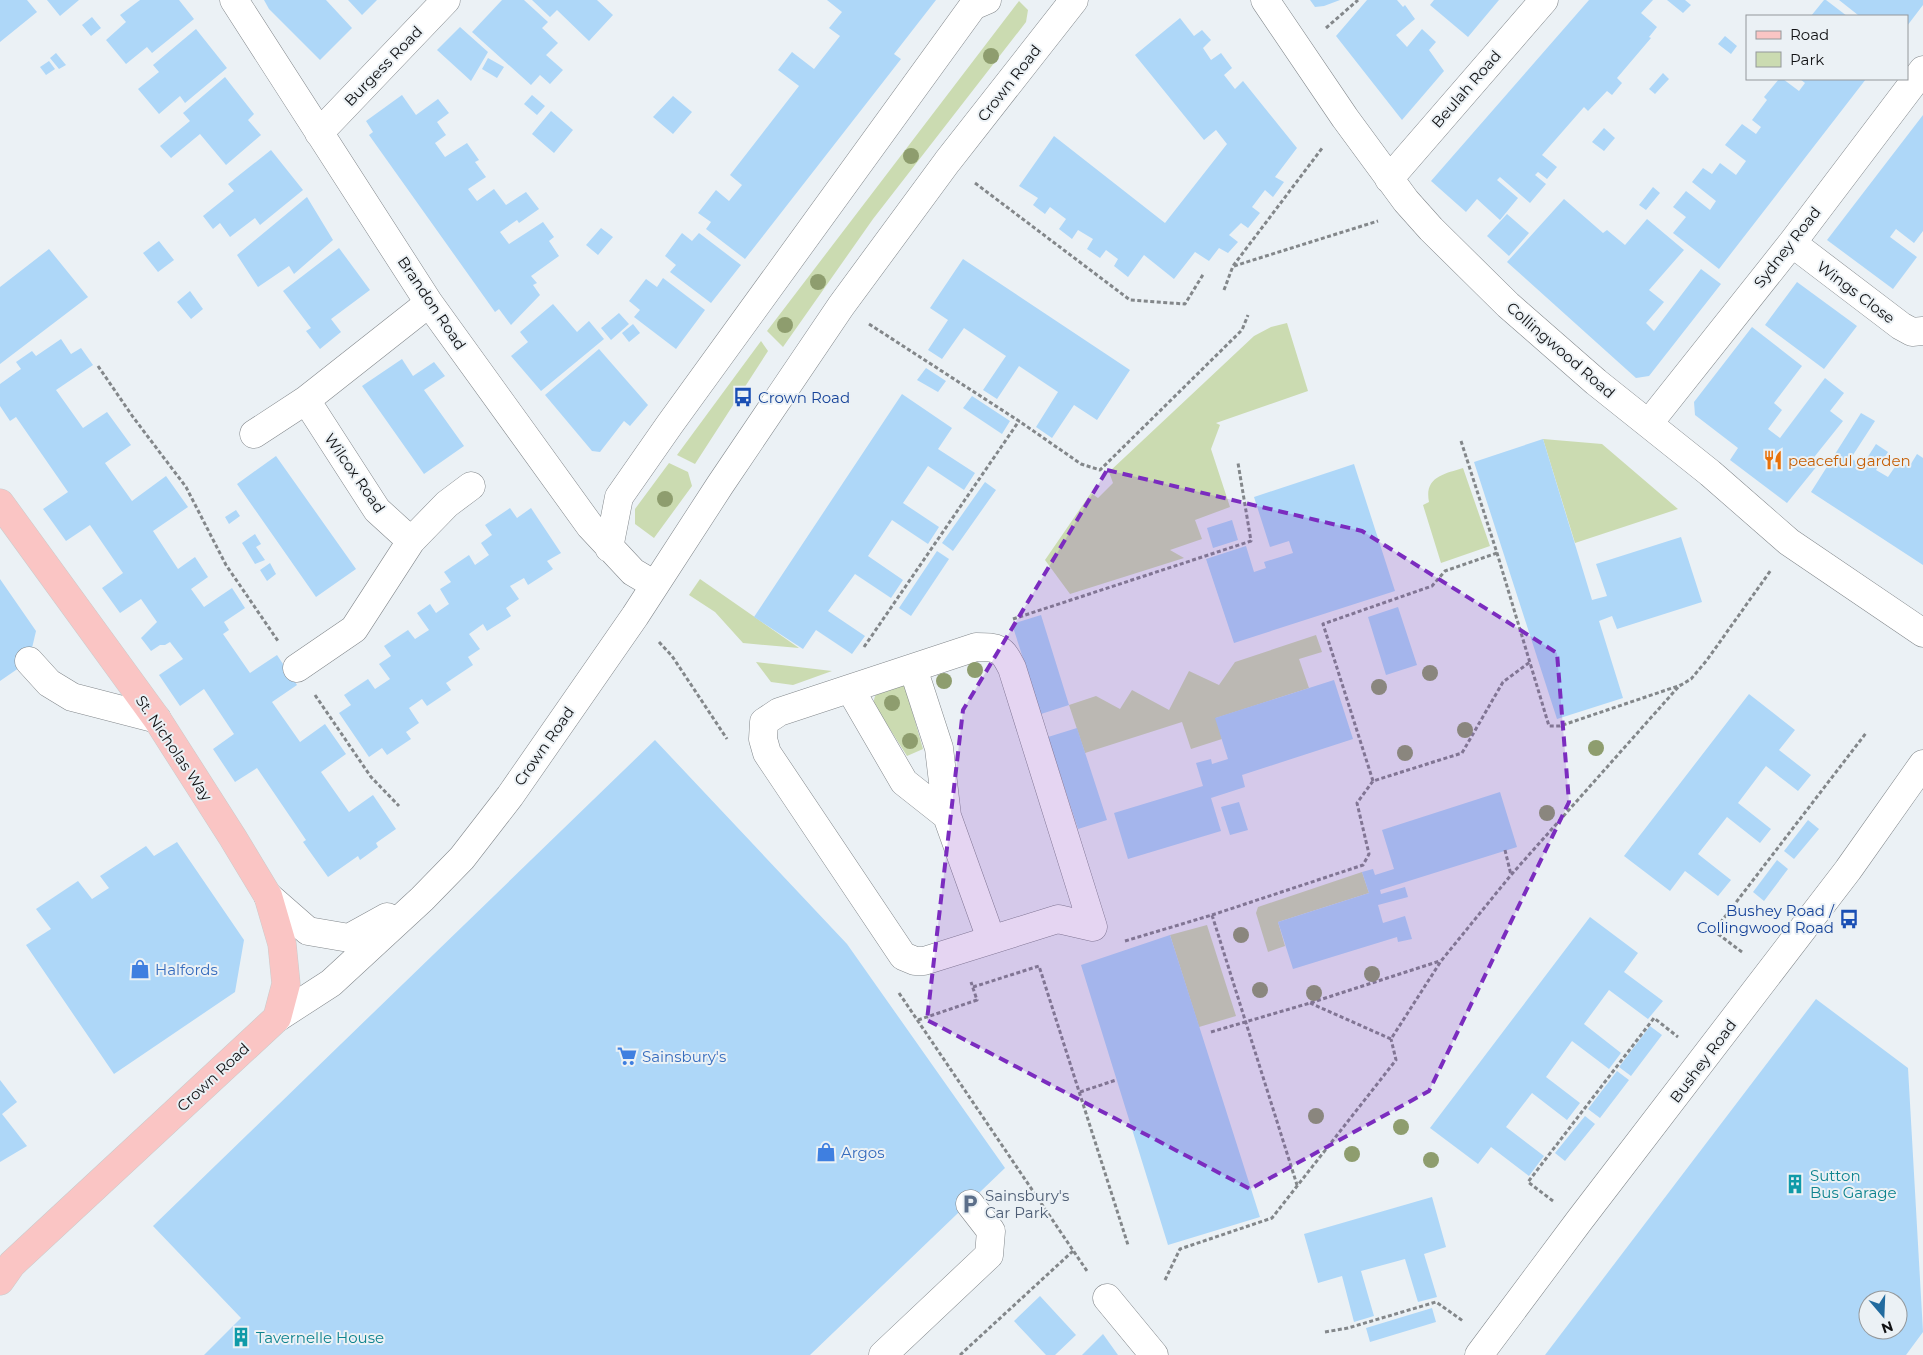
<svg xmlns="http://www.w3.org/2000/svg" width="1923" height="1355" viewBox="0 0 1923 1355" font-family="Montserrat,sans-serif">
<style>
.green{fill:#cbdbb1}
.building{fill:#aed7f8;fill-rule:evenodd}
.lines{fill:none;stroke-linecap:round;stroke-linejoin:round}
.minor-casing{stroke:#83888c;stroke-width:29}
.major-casing{stroke:#cbcbcb;stroke-width:29}
.path{stroke:#83878a;stroke-width:3;stroke-dasharray:4 2.5;stroke-linecap:butt}
.minor{stroke:#fff;stroke-width:28}
.major{stroke:#fac5c4;stroke-width:28}
.tree{fill:#8e9d6e}
.marked{fill:#7b2cbf;fill-opacity:0.2;stroke:#7b2cbf;stroke-width:4;stroke-dasharray:10 6;stroke-linejoin:round}
.labels{text-anchor:middle;dominant-baseline:central;stroke-width:4;stroke-linejoin:round;paint-order:stroke}
.street-label{font-size:15px;fill:#111214;stroke:#ebf1f5}
.transit-label{font-size:15px;fill:#164399;stroke:#ebf1f5;text-anchor:start}
.food-label{font-size:15px;fill:#c56008;stroke:#ebf1f5;text-anchor:start}
.shop-label{font-size:15px;fill:#366cbe;stroke:#ebf1f5;text-anchor:start}
.culture-label{font-size:15px;fill:#0d838f;stroke:#ebf1f5;text-anchor:start}
.service-label{font-size:15px;fill:#4e5e75;stroke:#ebf1f5;text-anchor:start}
</style>
<rect width="100%" height="100%" fill="#ebf1f5"/>
<path class="green" d="M1019 1 1028 10 1026 22 873 219 783 347 767 331Z
M1287 323 1308 391 1216 423 1220 425 1211 449 1230 507 1195 520 1202 539 1170 550 1184 558 1070 594 1045 560 1091 493 1098 498 1113 483 1109 472 1254 336 1271 327Z
M761 341 768 351 695 464 677 455Z
M1543 439 1602 444 1678 509 1575 543Z
M669 463 688 472 692 486 654 538 635 524V509Z
M1463 468 1490 546 1441 563 1423 505 1429 502C1424 477 1444 474 1463 468Z
M700 579 799 648 743 643 715 612 689 595Z
M1316 635 1322 652 1299 659 1309 688 1216 718 1222 739 1191 749 1182 722 1085 753 1069 705 1096 696 1120 709 1132 690 1169 710 1189 671 1219 685 1235 662Z
M756 662 832 671 793 685 771 682Z
M899 682 905 686 923 749 907 756 874 704C873 689 887 687 899 682Z
M1362 872 1369 893 1278 922 1285 946 1268 952 1256 913 1258 907Z
M1207 925 1236 1016 1199 1027 1170 935Z"/>
<path class="building" d="M0 0H27L37 12 0 42Z
M47 0H79L60 16Z
M140 0H179L194 19 152 53 147 47 126 64 106 40 126 22 120 15Z
M264 0H326L352 28 320 60 269 9Z
M348 0H377L362 15Z
M502 0H524L548 22 542 28 558 43 546 55 563 70 550 84 540 75 531 85 472 32Z
M532 0H597L613 15 589 41 557 10 550 17Z
M827 0H936L894 54 901 59 745 259 706 229 711 222 698 213 716 190 729 201 742 185 730 175 799 86 778 70 792 52 814 69 840 36 829 28 842 12Z
M1310 0H1340L1324 6 1315 7Z
M1367 0H1397L1403 7 1405 5 1415 19 1396 35 1407 47 1422 29 1436 42 1429 50 1444 71 1402 120 1336 36Z
M1434 0H1499L1468 37 1430 5Z
M1589 0H1653L1641 13 1657 27 1649 37 1651 38 1617 78 1622 83 1612 95 1607 91 1588 111 1584 107 1542 155 1557 167 1547 179 1538 172 1535 175 1546 184 1530 203 1500 177 1497 180 1518 198 1500 220 1477 199 1466 212 1431 181Z
M1667 0H1685L1691 5 1683 13Z
M1824 0H1826L1847 16H1811Z
M1839 0H1923V5L1907 26V16H1857L1858 15Z
M92 17 101 28 91 36 82 25Z
M1180 18 1194 36 1202 30 1211 40 1203 48 1211 60 1221 53 1232 68 1224 75 1235 89 1243 81 1297 148 1275 177 1284 182 1273 197 1265 190 1252 207 1260 213 1248 228 1241 223 1229 235 1238 242 1228 253 1219 248 1209 261 1195 252 1174 279 1144 255 1128 277 1114 266 1118 259 1106 250 1100 258 1087 249 1093 239 1078 230 1072 239 1059 229 1066 219 1050 207 1045 214 1033 205 1038 198 1019 186 1054 136 1165 223 1227 144 1216 130 1204 140 1135 55Z
M460 27 488 52 471 81 437 50Z
M196 29 227 68 185 103 180 96 159 114 138 89 159 72 153 65Z
M1725 36 1737 46 1731 54 1718 44Z
M56 53 66 65 59 69 50 58Z
M488 58 504 67 497 78 482 69Z
M49 61 55 69 46 75 40 67Z
M1663 73 1669 79 1655 94 1649 89Z
M225 77 254 114 248 120 261 135 226 165 200 134 171 158 160 146 190 121 183 113Z
M1779 79H1783L1799 91 1805 83 1800 79H1866L1719 269 1673 233 1686 217 1673 207 1686 191 1710 210 1716 201 1692 182 1703 168 1712 174 1720 163 1736 175 1746 161 1725 145 1742 124 1756 134 1761 127 1752 120 1767 100 1764 97Z
M402 95 416 115 438 99 449 113 437 122 446 135 435 143 445 157 467 143 479 160 475 162 486 177 468 189 477 201 494 189 506 205 526 192 539 209 519 223 517 220 500 232 509 244 543 222 554 237 549 241 559 256 531 276 537 283 533 285 540 295 511 325 499 309 495 312 369 135 373 132 366 121Z
M532 95 545 106 537 115 524 104Z
M673 96 692 112 673 134 653 117Z
M551 111 573 130 554 153 532 134Z
M1923 115V231L1914 243 1896 229 1890 237 1917 257 1893 289 1827 240Z
M1604 128 1615 138 1604 151 1592 142Z
M271 150 303 190 260 225 255 218 230 237 220 223 213 229 203 216 234 191 228 184Z
M1653 187 1660 193 1646 210 1639 205Z
M307 197 333 240 294 274 289 266 258 287 237 255Z
M1564 199 1603 233 1607 230 1625 245 1647 219 1684 250 1649 290 1664 302 1646 323 1654 331 1701 269 1721 284 1649 376 1636 378 1507 262Z
M1507 214 1529 233 1509 256 1487 236Z
M601 228 613 237 598 255 586 245Z
M682 233 692 241 699 233 741 265 711 303 670 272 676 265 665 256Z
M159 241 174 260 158 272 143 253Z
M339 248 370 290 331 319 341 332 320 349 306 331 311 328 283 291Z
M49 249 88 297 0 364V287Z
M963 259 1130 370 1097 420 1074 405 1052 438 1036 427 1058 392 1019 366 997 399 983 390 1006 356 964 328 942 359 928 350 948 320 930 308Z
M663 278 705 310 676 349 634 317 640 310 629 301 646 279 657 287Z
M1797 282 1857 326 1824 369 1765 325Z
M190 291 203 309 191 319 177 302Z
M553 304 577 332 589 321 604 339 541 391 511 356 528 342 520 332Z
M619 313 629 324 611 340 601 328Z
M633 324 640 333 629 342 622 333Z
M1752 327 1802 366 1774 403 1782 410 1768 429 1780 438 1825 378 1844 393 1830 411 1843 421 1811 461 1817 466 1787 503 1730 460 1738 448 1695 415 1694 402Z
M61 339 71 354 81 348 93 365 56 390 83 428 107 412 131 445 105 463 132 501 166 476 188 507 153 531 178 569 195 557 208 577 191 589 204 607 232 588 245 608 224 622 229 630 223 634 250 673 277 655 297 685 272 702 300 742 325 724 346 754 321 772 349 812 373 795 396 829 376 843 378 847 360 860 358 856 328 877 303 842 306 840 257 768 235 782 213 749 234 734 204 689 180 706 159 675 183 659 170 642 165 645H160L151 651 141 638 157 622 141 599 120 613 102 588 123 573 90 525 66 541 43 509 68 492 16 417 10 421 0 406V384L21 369 16 362 32 351 36 356Z
M599 349 648 405 630 426 624 421 600 452 592 451 545 395Z
M402 359 413 376 434 362 445 376 424 390 464 446 424 474 362 386Z
M926 368 946 381 938 392 917 380Z
M902 394 952 428 938 449 975 473 964 490 928 466 903 503 939 527 928 544 892 520 868 556 903 580 891 598 855 574 828 611 865 636 852 654 816 630 803 649 754 617Z
M972 396 1010 421 1002 434 963 408Z
M1861 413 1875 421 1851 458 1862 466 1876 444 1888 452 1876 470 1888 477 1899 461 1909 467 1917 454 1923 458V565L1811 492Z
M1543 439 1592 600 1607 596 1596 564 1681 537 1702 602 1617 629 1612 616 1599 621 1623 698 1557 719 1474 462Z
M276 456 356 569 316 597 237 484Z
M1354 464 1395 591 1234 643 1206 559 1246 546 1254 572 1266 568 1264 562 1293 553 1289 541 1270 547 1254 497Z
M985 482 996 490 953 551 942 543Z
M510 508 517 518 531 508 561 553 547 561 553 569 528 585 524 578 510 586 519 599 506 608 511 616 487 631 483 624 469 634 480 649 468 657 473 665 446 683 451 690 427 706 422 699 409 708 419 723 406 732 411 739 387 755 382 748 369 757 339 713 351 705 344 695 368 679 375 689 390 679 379 664 391 656 384 646 408 630 415 639 429 630 417 613 430 604 436 613 449 604 440 589 451 582 444 572 469 555 475 565 489 555 481 543 492 535 485 525Z
M236 510 240 516 229 524 225 517Z
M1232 520 1238 540 1213 548 1207 528Z
M255 534 261 544 256 547 265 560 255 564 242 543Z
M937 551 949 559 911 616 899 608Z
M270 563 276 574 267 581 260 570Z
M0 579 36 631 29 661 0 681Z
M1398 607 1417 665 1386 675 1368 617Z
M1041 615 1069 705 1041 714 1012 624Z
M1334 680 1353 739 1242 775 1245 787 1211 798 1221 831 1128 859 1114 813 1203 786 1196 763 1211 759 1212 764 1228 759 1215 718Z
M1749 694 1795 730 1779 750 1811 775 1798 791 1766 766 1738 803 1771 829 1760 843 1727 817 1698 854 1731 880 1718 896 1685 871 1670 891 1624 856Z
M1077 728 1107 820 1078 829 1048 737Z
M655 740 847 944 1005 1168 810 1355H204L241 1318 153 1226Z
M1500 792 1517 847 1380 890 1381 894 1405 887 1408 897 1378 905 1383 923 1405 916 1412 939 1398 942 1397 937 1293 969 1278 922 1369 893 1362 872 1373 869 1375 875 1394 869 1382 830Z
M1239 802 1248 830 1230 835 1221 807Z
M1808 820 1819 829 1794 859 1784 851Z
M177 842 244 940 235 992 114 1074 26 945 51 929 36 909 78 881 92 899 109 888 100 876 146 846 154 856Z
M1777 860 1788 869 1764 901 1753 892Z
M1590 917 1638 953 1624 972 1663 1001 1648 1019 1609 990 1584 1024 1621 1053 1609 1069 1572 1041 1546 1077 1580 1103 1567 1120 1532 1093 1506 1127 1544 1156 1529 1176 1491 1147 1478 1164 1430 1128Z
M1170 935 1260 1217 1168 1245 1081 965Z
M1816 999 1908 1068 1923 1332 1906 1355H1545ZM1868 1300H1898V1330H1868Z
M1650 1026 1662 1035 1631 1076 1619 1067Z
M1617 1071 1629 1080 1600 1118 1588 1109Z
M0 1080 17 1102 2 1114 27 1146 0 1162Z
M1585 1116 1595 1124 1565 1161 1555 1153Z
M1432 1197 1446 1247 1424 1254 1437 1297 1418 1302 1405 1259 1361 1271 1374 1316 1354 1322 1342 1276 1318 1283 1304 1234Z
M1040 1296 1076 1335 1055 1355H1046L1014 1321Z
M1432 1308 1436 1322 1370 1342 1366 1328Z
M1103 1334 1118 1355H1082Z"/>
<g class="lines">
<defs>
<path id="minor" d="M234 0 429 303 590 526 633 572 655 585
M1265 0 1345 118 1406 201 1431 229 1508 305 1596 382 1710 473 1789 542 1923 633
M319 133 446 0
M1389 179 1544 0
M1792 243 1901 326 1912 332 1923 331
M306 400 377 510 411 541
M1649 423 1792 243 1923 70
M254 434 306 400 429 303
M609 548 619 497 670 424 973 6 987 0
M976 647C999 647 1002 648 1012 668L1093 927 1058 919 924 961H915L903 956 767 753 763 739 764 722 779 712Z
M29 661 49 683 72 697 157 719
M297 668 354 629 411 541 447 504 471 486
M913 668 939 748 947 816 991 939
M850 689 904 782 947 816
M268 896 308 931 349 938 387 917
M277 1018 331 983 422 899 462 858 510 796 635 616 720 485 841 306 947 162 1074 0
M1107 1298 1154 1355
M883 1355 989 1255 991 1231 970 1204
M1479 1355 1579 1221 1848 870 1923 764"/>
<path id="major" d="M0 503 157 719 233 838 268 896 282 944 286 984 277 1018 12 1264 0 1281"/>
</defs>
<use href="#minor" class="minor-casing"/>
<use href="#major" class="major-casing"/>
<path class="path" d="M1326 28 1358 0
M975 183 1130 300 1185 304 1204 273
M1234 266 1378 221
M1224 290 1233 266 1323 147
M869 324 1019 421 1081 464 1100 470 1242 330 1248 315
M98 366 133 417 186 487 226 565 278 641
M1461 441 1497 553 1549 726H1560L1681 685 1691 679 1707 660 1771 570
M1013 619 1251 541 1238 463
M659 642 672 656 727 739
M864 647 1019 421
M315 695 371 777 399 806
M1373 781 1323 624 1432 586 1445 571 1497 553
M1505 850 1511 875
M1212 915 1363 865 1369 854 1357 803 1373 781 1462 753 1503 682 1530 662
M1125 941 1212 915 1297 1185
M1742 952 1714 931 1866 733
M973 987 1039 966 1128 1245
M899 993 1087 1271
M1310 1003 1391 1039 1441 961 1511 875 1680 685
M918 1020 977 1000 971 982
M1211 1032 1310 1003 1440 961
M1080 1092 1116 1080
M1553 1201 1528 1182 1654 1018 1678 1037
M1165 1280 1180 1249 1272 1218 1396 1060 1391 1039
M1325 1332 1348 1328 1436 1302 1463 1321
M960 1355 1073 1251"/>
<use href="#minor" class="minor"/>
<use href="#major" class="major"/>
</g>
<g class="tree">
<circle cx="991" cy="56" r="8"/>
<circle cx="911" cy="156" r="8"/>
<circle cx="818" cy="282" r="8"/>
<circle cx="785" cy="325" r="8"/>
<circle cx="665" cy="499" r="8"/>
<circle cx="975" cy="670" r="8"/>
<circle cx="1430" cy="673" r="8"/>
<circle cx="944" cy="681" r="8"/>
<circle cx="1379" cy="687" r="8"/>
<circle cx="892" cy="703" r="8"/>
<circle cx="1465" cy="730" r="8"/>
<circle cx="910" cy="741" r="8"/>
<circle cx="1596" cy="748" r="8"/>
<circle cx="1405" cy="753" r="8"/>
<circle cx="1547" cy="813" r="8"/>
<circle cx="1241" cy="935" r="8"/>
<circle cx="1372" cy="974" r="8"/>
<circle cx="1260" cy="990" r="8"/>
<circle cx="1314" cy="993" r="8"/>
<circle cx="1316" cy="1116" r="8"/>
<circle cx="1401" cy="1127" r="8"/>
<circle cx="1352" cy="1154" r="8"/>
<circle cx="1431" cy="1160" r="8"/>
</g>
<path class="marked" d="M1107 470 1362 531 1557 653 1569 802 1429 1091 1250 1189 927 1020 963 710Z"/>
<defs>
<symbol id="bus-bare" viewBox="-9 -9 18 18"><path d="M-5-6H5V4H4V6H2V4H-2V6H-4V4H-5ZM-3.5-4V0h7V-4ZM-3.5 1.2v1.5H-2V1.2ZM2 1.2v1.5H3.5V1.2Z" fill="#1a4fb4" stroke="#ebf1f5" stroke-width="2.5" paint-order="stroke"/></symbol>
<symbol id="restaurant-bare" viewBox="-9 -9 18 18"><path d="M-5-6h1v4h1v-4h1v4h1v-4h1v5L-1.5 .5V6h-2V.5L-5-1ZM5-6V6H3V1.5H1.5Q1.5-4 5-6Z" fill="#e8710a" stroke="#ebf1f5" stroke-width="2.5" paint-order="stroke"/></symbol>
<symbol id="shop-bare" viewBox="-9 -9 18 18"><path d="M-5-2.5h2.3a2.7 3.5 0 0 1 5.4 0H5L5.5 6h-11ZM-1.5-2.5h3a1.5 2.3 0 0 0-3 0Z" fill="#3f7fe0" stroke="#ebf1f5" stroke-width="2.5" paint-order="stroke"/></symbol>
<symbol id="supermarket-bare" viewBox="-9 -9 18 18"><path d="M-6-5.5h2.5l.6 2H6L4.5 2H-2.5L-4.4-4H-6ZM-1.5 3.2a1.3 1.3 0 1 0 .1 0ZM3 3.2a1.3 1.3 0 1 0 .1 0Z" fill="#3f7fe0" stroke="#ebf1f5" stroke-width="2.5" paint-order="stroke"/></symbol>
<symbol id="building-bare" viewBox="-9 -9 18 18"><path d="M-4-6H4V6H1V3H-1V6H-4ZM-2.5-4.3h1.7v1.8h-1.7ZM.8-4.3h1.7v1.8H.8ZM-2.5-1h1.7V.8h-1.7ZM.8-1h1.7V.8H.8Z" fill="#0f9aa8" stroke="#ebf1f5" stroke-width="2.5" paint-order="stroke"/></symbol>
<symbol id="parking-bare" viewBox="-9 -9 18 18"><path d="M-3.5-5.5H1a3.5 3.5 0 0 1 0 7H-1V5.5H-3.5ZM-1-3.4V-.6H.8a1.4 1.4 0 0 0 0-2.8Z" fill="#5c6f8a" stroke="#ebf1f5" stroke-width="2.5" paint-order="stroke"/></symbol>
</defs>
<g fill-rule="evenodd">
<use href="#bus-bare" x="729" y="383" width="28" height="28"/>
<use href="#restaurant-bare" x="1759" y="446" width="28" height="28"/>
<use href="#bus-bare" x="1835" y="905" width="28" height="28"/>
<use href="#shop-bare" x="126" y="955" width="28" height="28"/>
<use href="#supermarket-bare" x="613" y="1042" width="28" height="28"/>
<use href="#shop-bare" x="812" y="1138" width="28" height="28"/>
<use href="#building-bare" x="1781" y="1170" width="28" height="28"/>
<use href="#parking-bare" x="956" y="1190" width="28" height="28"/>
<use href="#building-bare" x="227" y="1323" width="28" height="28"/>
</g>
<g class="labels">
<g class="street-label">
<text transform="translate(383 66) rotate(-46)">Burgess Road</text>
<text transform="translate(1009 83) rotate(-52)">Crown Road</text>
<text transform="translate(1466 89) rotate(-49)">Beulah Road</text>
<text transform="translate(1787 247) rotate(-52)">Sydney Road</text>
<text transform="translate(1856 292) rotate(37)">Wings Close</text>
<text transform="translate(432 303) rotate(56)">Brandon Road</text>
<text transform="translate(1561 350) rotate(41)">Collingwood Road</text>
<text transform="translate(355 473) rotate(55)">Wilcox Road</text>
<text transform="translate(544 746) rotate(-55)">Crown Road</text>
<text transform="translate(174 748) rotate(56)">St. Nicholas Way</text>
<text transform="translate(1703 1061) rotate(-53)">Bushey Road</text>
<text transform="translate(213 1077) rotate(-43)">Crown Road</text>
</g>
<g class="transit-label">
<text x="758" y="397">Crown Road</text>
<text x="1834" y="910" text-anchor="end">Bushey Road /<tspan x="1834" dy="17">Collingwood Road</tspan></text>
</g>
<g class="food-label">
<text x="1788" y="460">peaceful garden</text>
</g>
<g class="shop-label">
<text x="155" y="969">Halfords</text>
<text x="642" y="1056">Sainsbury's</text>
<text x="841" y="1152">Argos</text>
</g>
<g class="culture-label">
<text x="1810" y="1175">Sutton<tspan x="1810" dy="17">Bus Garage</tspan></text>
<text x="256" y="1337">Tavernelle House</text>
</g>
<g class="service-label">
<text x="985" y="1195">Sainsbury's<tspan x="985" dy="17">Car Park</tspan></text>
</g>
</g>
<rect x="1746" y="15" width="162" height="65" fill="#ebf1f5" stroke="#94989b"/>
<rect x="1756" y="31" width="25" height="8" fill="#fac5c4" stroke="#94989b"/>
<text x="1790" y="40" font-size="15" fill="#111214">Road</text>
<rect x="1756" y="52" width="25" height="15" fill="#cbdbb1" stroke="#94989b"/>
<text x="1790" y="65" font-size="15" fill="#111214">Park</text>
<g transform="translate(1883 1315) rotate(161)"><circle r="24" fill="#ebf1f5" stroke="#94989b"/>
<path d="M0-4L9 19L0 12L-9 19Z" fill="#216b9f"/>
<text y="-8" font-size="14" font-weight="bold" text-anchor="middle" fill="#111214">N</text>
</g>
</svg>
